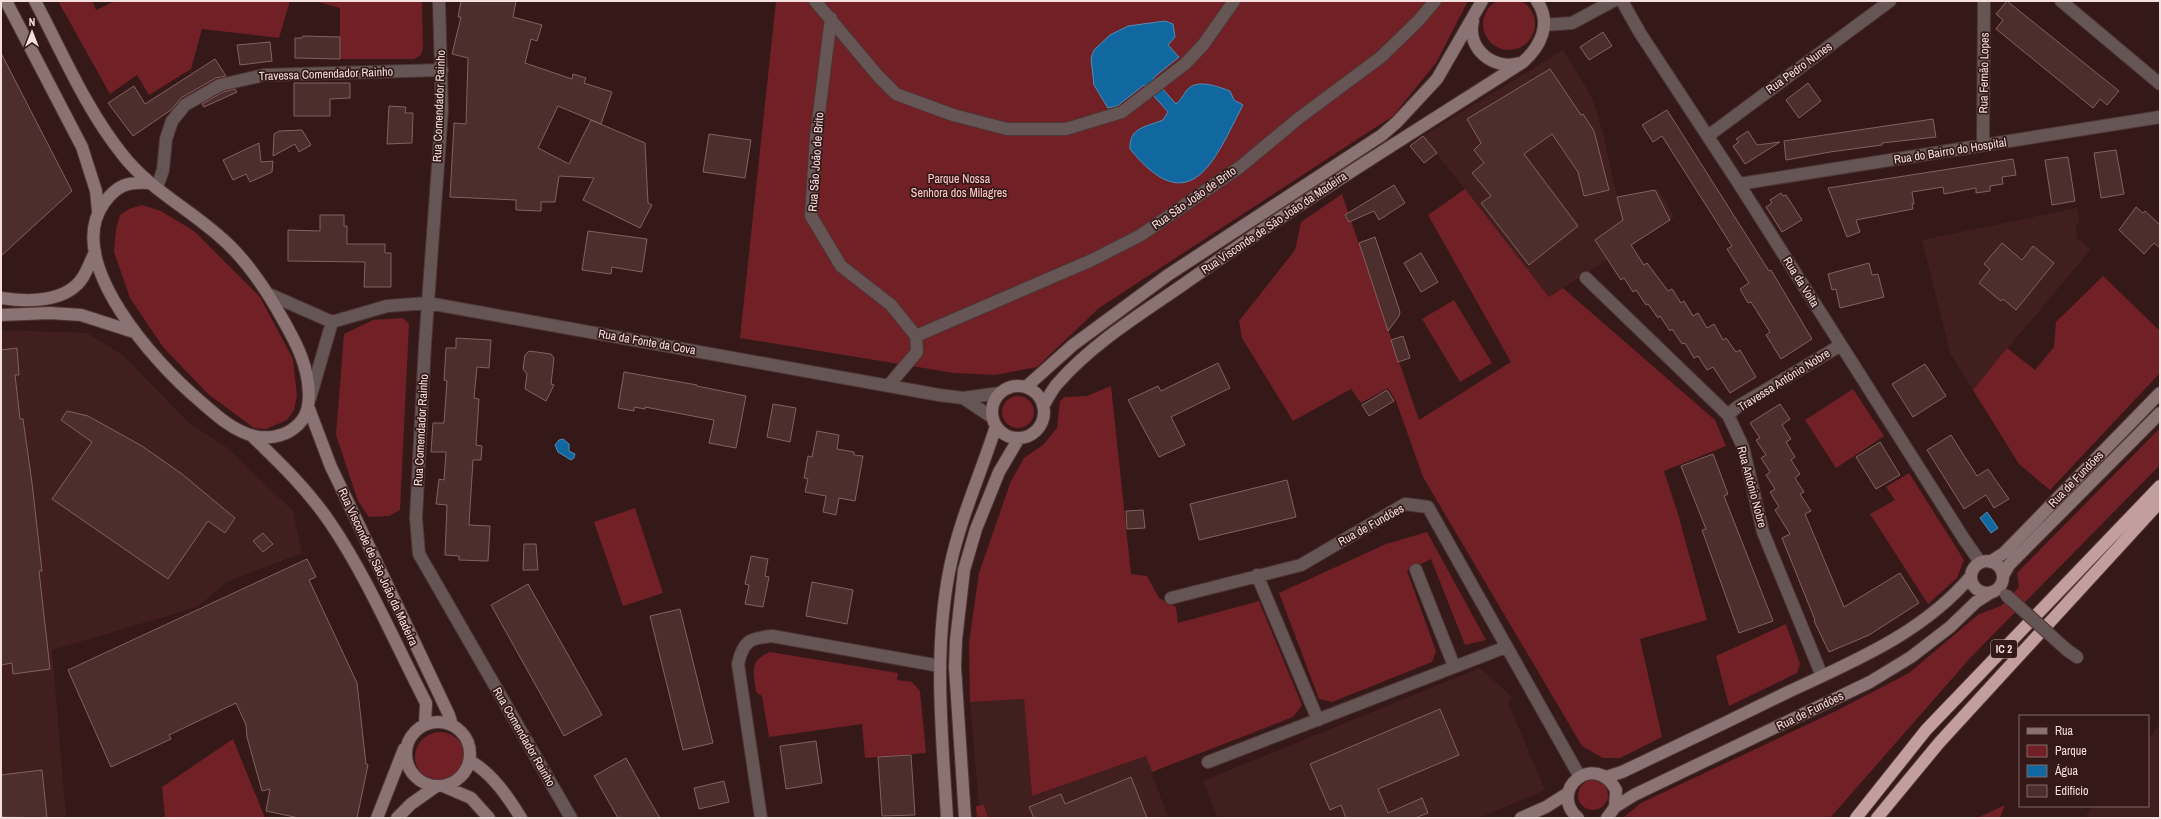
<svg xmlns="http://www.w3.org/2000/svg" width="2161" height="819" viewBox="0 0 2161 819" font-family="'Archivo Narrow',sans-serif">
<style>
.built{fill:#421f1f}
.green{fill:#712025}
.water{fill:#1168a0;stroke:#558cb3}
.building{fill:#4c2e2d;stroke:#836160}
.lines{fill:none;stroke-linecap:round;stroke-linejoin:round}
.street-casing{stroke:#4f3534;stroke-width:14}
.secondary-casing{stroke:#4f3534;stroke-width:14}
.highway-casing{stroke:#4f3534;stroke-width:14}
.street{stroke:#655655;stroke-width:12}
.secondary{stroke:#8a7372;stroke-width:12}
.highway{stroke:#c29e9c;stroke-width:12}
.street-bridge-casing{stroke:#4f3534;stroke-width:14;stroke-linecap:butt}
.street-bridge{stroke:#655655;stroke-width:12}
.labels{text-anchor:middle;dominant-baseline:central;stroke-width:3.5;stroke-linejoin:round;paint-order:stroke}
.shield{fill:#341918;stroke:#baa4a3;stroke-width:1}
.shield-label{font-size:11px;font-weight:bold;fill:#f4e0df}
.street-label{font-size:12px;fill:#f4e0df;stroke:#341918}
.park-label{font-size:12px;fill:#ffcbc9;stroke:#341918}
</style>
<rect width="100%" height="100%" fill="#341918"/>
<path class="built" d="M1563 50 1593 99 1604 137 1617 197 1658 189 1674 217 1549 297 1423 136Z
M2077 208 2080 223 2076 225 2077 238 2091 249 1973 390 1950 353 1922 240Z
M1 330 87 333 124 356 189 423 226 447 293 511 302 553 228 581 197 607 52 650 66 818H1Z
M1480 668 1512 697 1508 703 1545 790 1479 818H1218L1203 781Z
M1024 699 1032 796 1146 756 1168 818H980L970 702Z
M2160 724V818H2084L2094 806H2148V740Z"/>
<path class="green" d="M1483 24a26 26 0 1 1 52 0a26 26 0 1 1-52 0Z
M58 1H92L96 10 115 1H290L279 38 202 29 191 69 149 95 137 75 110 94Z
M315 1H422L423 48 421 55 414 59H340V8Z
M776 1H1468L1436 63 1393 116 1099 308 1037 367 995 375 954 373 740 338Z
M1465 189 1549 297 1563 288 1715 420 1726 446 1664 471 1678 514 1707 620 1640 639 1662 737 1620 758H1603L1582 746 1423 477 1396 401 1388 388 1361 403 1351 389 1293 421 1242 338 1239 321 1295 250 1301 222 1342 194 1419 420 1511 362 1428 215Z
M142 205 161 211 194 231 260 297 293 359 297 396 294 410 287 420 266 429 254 428 208 394 163 347 130 298 114 252 116 229 120 215 129 209Z
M2103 276 2160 331V373L2050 490 2019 464 1973 390 2007 348 2035 370 2054 347 2056 322Z
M1454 300 1492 363 1460 382 1422 319Z
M403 318 409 324 400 510 389 516 369 517 358 501 336 435 344 334 373 320Z
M1111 386 1131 574 1147 576 1159 598 1176 607 1178 623 1259 601 1302 705 1293 717 1152 772 1146 756 1032 796 1024 699 970 702 969 643 979 573 1011 481 1024 458 1044 444 1057 428 1060 401 1065 397 1087 396Z
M1853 389 1884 436 1836 468 1805 420Z
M1002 412a16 16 0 1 1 32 0a16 16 0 1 1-32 0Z
M2160 428V465L1971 657 1830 818H1623L1641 803 1836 711 1909 673 1979 614 2001 606 2019 587 2017 573Z
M1909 473 1964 560 1957 578 1928 604 1870 514 1895 500 1886 487Z
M635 508 663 593 623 606 594 522Z
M1427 532 1486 640 1465 645 1431 559 1407 571 1436 651 1432 662 1332 702 1319 699 1279 593 1386 544Z
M1786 624 1800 664 1797 673 1729 706 1716 656Z
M770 652 898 673 897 680 912 682 920 691 926 753 865 758 862 724 769 737 762 696 756 692C754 672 748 661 770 652Z
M415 757a25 25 0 1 1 50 0a25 25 0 1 1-50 0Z
M233 739 265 818H165L162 787Z
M1578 795a15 15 0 1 1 30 0a15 15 0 1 1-30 0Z
M984 805 988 818H977L976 806Z
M2005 805 2000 818H1977Z"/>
<path class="water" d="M1165 21 1173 24 1175 37 1168 45 1179 57 1153 78 1176 104C1181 100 1183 95 1187 90 1197 78 1219 87 1230 91L1234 100 1243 105C1215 159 1191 224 1130 149 1129 127 1146 127 1163 120L1168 112 1144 85 1117 106 1108 108 1094 85 1091 58 1094 50 1110 35 1128 26Z
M563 439 569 444V451L575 454 574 458 571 460 558 452 555 445 559 440Z
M1987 512 1998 528 1991 533 1980 518Z"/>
<path class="building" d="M461 1H516L513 17 542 25 537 41 531 39 525 63 572 79 573 74 586 78 584 83 612 92 601 124 558 106 538 148 569 164 591 120 645 143 648 203 652 205 640 228 583 200 594 178 559 176 555 202H541V211L516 210V200L450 197 454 123 466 124 468 58 452 54 461 17H458Z
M2007 1 2119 91 2107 105 2100 99 2093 108 1996 29 2003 20 1996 14Z
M1603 32 1612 46 1589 60 1580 47Z
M303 36 340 37V59L295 58V38H302Z
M270 42 272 61 240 65 237 45Z
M1 53 72 191 1 256Z
M215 59 226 76 216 78 181 98 171 110 133 136 108 103 134 86 145 104Z
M1550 69 1581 115 1583 114 1594 131 1609 190 1584 196 1578 172 1552 134 1524 154 1578 226 1529 265 1481 203 1491 196 1472 173 1484 163 1474 150 1481 143 1467 119Z
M294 83H350V98L330 99V116H294Z
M1808 83 1821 101 1799 118 1786 100Z
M235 89 237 92 204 107 202 104 223 92Z
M389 106 406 107 405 113H413L412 143 387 144Z
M1667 110 1769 271 1771 270 1812 339 1781 359 1766 335 1770 332 1751 302 1748 303 1740 289 1749 283 1727 249 1732 246 1662 136 1653 142 1642 125Z
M1933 119 1936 137 1882 143V145L1830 152 1786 160 1784 141Z
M302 130 311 145 299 152 295 144 273 156 274 134 279 131Z
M1748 131 1757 145 1780 142 1745 164 1733 146 1739 142 1736 139Z
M709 134 751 140 745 178 703 172Z
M1423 136 1437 153 1424 163 1410 146Z
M259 143 261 162 273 161 272 172 250 182 246 174 233 180 223 160Z
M2116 150 2124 194 2101 198 2094 153Z
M2068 157 2075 201 2052 205 2045 160Z
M2013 159 2016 175 2002 177 2003 184 1990 186V191L1976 193V188L1944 194 1943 187 1912 192 1914 204H1912L1913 209 1856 220 1860 232 1847 237 1828 188Z
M1394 185 1405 203 1379 220 1374 211 1349 222 1345 215Z
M1655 190 1670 220 1631 245 1644 265 1647 263 1668 291 1672 289 1681 303 1684 301 1693 316 1698 313 1707 328 1714 324 1723 340 1726 338 1736 352 1740 350 1756 377 1730 393 1713 367 1707 370 1698 356 1694 358 1685 343 1682 344 1672 329 1670 331 1660 316 1658 318 1648 304 1646 305 1636 290 1633 292 1624 278 1621 280 1595 240 1623 220 1617 197Z
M1781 193 1783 196 1786 195 1802 220 1782 232 1766 207 1772 203 1770 200Z
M2136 207 2143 213 2145 211 2160 225V248L2154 243 2144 254 2119 230Z
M320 215H344V226H347V244H385V253H391V287H364L365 262 288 261V230L320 231Z
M588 231 647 239 642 272 612 267 611 274 582 270Z
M1375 237 1400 312 1399 316 1388 331 1359 243Z
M2002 243 2022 260 2033 246 2054 263 2016 310 2003 299 2001 301 1979 283 1990 269 1984 264Z
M1421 253 1438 282 1421 292 1404 263Z
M1869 263 1872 275 1878 274 1884 297 1840 308 1836 289 1832 290 1828 274Z
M1403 336 1410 358 1398 362 1391 340Z
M456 338 491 340 489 368 477 367 474 398 479 399 476 445 482 446 481 460H473L469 525 490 526 488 561 459 560V556L445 555 447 505 436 504 439 479 444 480 446 452H431L433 423H444L447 381 444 380 446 348H456Z
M17 348 19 375H15L20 419H23L32 483 42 571H39L50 669 13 674 12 663 1 665V350Z
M529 351 551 354 554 358 551 384 554 385 546 401 525 389 527 374 523 369 525 355Z
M1218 363 1230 388 1171 417 1185 445 1159 457 1128 400 1158 386 1161 391Z
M1925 364 1946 396 1913 417 1892 384Z
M624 372 697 385V386L746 396 736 448 709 443 714 420 645 407V409L634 407V411L618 408Z
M1387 390 1394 401 1369 416 1362 405Z
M773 404 796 408 790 442 767 437Z
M1780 404 1790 419 1782 425 1791 439 1786 442 1795 457 1791 460 1800 474 1795 478 1804 492 1800 494 1811 511 1805 514 1844 607 1900 573 1919 603 1869 635 1829 652 1814 621 1815 620 1782 538 1790 534 1775 510 1779 507 1770 492 1775 489 1766 475 1770 472 1761 458 1766 455 1756 440 1760 438 1750 423Z
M67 411 88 416 142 446 182 474 235 518 225 533 208 521 168 579 52 499 92 442 61 420Z
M817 431 839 435 837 449 854 452V455L863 456 855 501 839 498 836 515 823 512 826 496 805 492 808 479 804 478 808 456 812 457Z
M1951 435 1977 476 1988 469 2009 499 1994 508 1986 495 1964 509 1927 450Z
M1880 442 1900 475 1876 489 1856 457Z
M1713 454 1728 494 1724 496 1773 621 1739 633 1702 530 1706 529 1681 466Z
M1287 480 1296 517 1199 540 1190 504Z
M1143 510 1145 528 1127 529 1126 511Z
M263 533 273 544 263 552 253 541Z
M524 544H536L538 570H523Z
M751 556 768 559 765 576 769 577 763 607 745 604 749 585 745 584Z
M307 559 316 577 309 580 357 683 366 764 368 765 357 818H299L266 811 270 789 262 791 247 737 246 725 236 703 169 735 171 739 111 767 68 670Z
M812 582 853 590 847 624 806 616Z
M528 584 602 715 564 736 491 605Z
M680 609 713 743 683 750 650 616Z
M1440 709 1459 755 1378 789 1388 813 1422 798 1428 813 1415 818H1346L1341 805 1330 810 1310 764Z
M816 741 822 783 786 789 780 746Z
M911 755 915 815 882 816 878 757Z
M626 758 650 801 660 818H618L594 776Z
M42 770 47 818 1 817V775Z
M1131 777 1147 818H1034L1029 807 1061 794 1065 804Z
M724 781 729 802 699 809 694 788Z"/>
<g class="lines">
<defs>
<path id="street" d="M439 1 442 110 425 344 416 518 419 554 571 818
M815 1 879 77 896 94 953 115 1007 129H1066L1122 112 1185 64 1203 45 1234 1
M1622 1 1640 33 1739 184 1964 539 1980 562
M2061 1 2160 84
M831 18 816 137 811 216 841 266 891 305 916 336 917 352 888 386
M1544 25 1572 23 1613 1
M1708 136 1890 1
M1983 145 1984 1
M1739 184 2160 117
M157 187 163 170 166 139 172 121 185 105 220 85 264 75 442 70
M1586 278 1728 415 1743 447 1763 532 1822 676
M271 295 332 322 387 306 428 303 939 395 963 398 1000 393
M916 336 1092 260 1141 235 1240 167 1299 118 1381 57 1419 20 1435 1
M310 398 332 322
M963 398 993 418
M1728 415 1737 407 1841 345
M1416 570 1454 666
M1257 575 1318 720
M1171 598 1301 565 1405 504 1428 507 1580 777
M2067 650 2077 657
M1208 762 1506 647
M761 818 738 664C743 641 750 638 772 636L940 666"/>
<path id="secondary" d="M6 1 82 147 96 191 98 211
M35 1C62 52 86 109 122 154 151 192 198 213 231 247 252 268 268 293 282 318 294 339 305 359 308 383 310 400 310 417 293 429 282 437 267 439 254 436 233 431 215 414 200 401 157 365 62 262 104 203 117 185 127 182 148 183
M1473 21C1466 49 1494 71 1520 63
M1 298C27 302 67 303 83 277 88 269 91 260 95 252
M1 315 50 313 81 315 134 332
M992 412a26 26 0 1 1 52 0a26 26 0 1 1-52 0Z
M1026 387 1073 345 1168 275 1382 135 1397 122 1437 79 1482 1
M308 406 331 467 346 498 449 715 452 725
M1043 406C1048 399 1052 389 1058 383 1093 343 1141 314 1184 284 1294 206 1409 135 1523 62 1541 46 1552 23 1537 1
M252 436C280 463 309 491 331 524 367 577 396 645 426 703L425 724
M1971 577a16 16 0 1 1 32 0a16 16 0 1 1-32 0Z
M1990 562 2004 553 2160 393
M2003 576 2009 565 2160 413
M406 754a32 32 0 1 1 64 0a32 32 0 1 1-64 0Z
M470 761C492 773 508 797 521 818
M1606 777 1622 772C1677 746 1733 719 1788 692 1854 661 1923 633 1971 576
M443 786 471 798 489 818
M1615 807 1634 795 1870 682 1911 657 1950 627 1976 602 1990 593
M377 818 404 749
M397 818 411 804 435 787
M947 818C942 734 933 650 950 567 960 519 981 473 996 426
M965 818 955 667 956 640 964 570 976 529 999 472 1019 438
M1521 818 1546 807 1568 793
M1578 818C1547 791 1594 750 1616 790L1615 807 1607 818"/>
<path id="highway" d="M1856 818 1926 730 2160 486
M1877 818 1939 743 2160 502"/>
</defs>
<use href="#street" class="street-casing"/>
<use href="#secondary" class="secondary-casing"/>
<use href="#highway" class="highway-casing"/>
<use href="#street" class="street"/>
<use href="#secondary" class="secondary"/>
<use href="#highway" class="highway"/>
<defs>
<path id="street-bridge" d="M2006 595 2067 650"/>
</defs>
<use href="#street-bridge" class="street-bridge-casing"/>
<use href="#street-bridge" class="street-bridge"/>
</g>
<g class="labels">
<rect class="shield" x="1991" y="640" width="26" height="18" rx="3"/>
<g class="shield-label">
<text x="2004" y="649">IC 2</text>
</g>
<g class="street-label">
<text transform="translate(1799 68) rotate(-36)">Rua Pedro Nunes</text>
<text transform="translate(1984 73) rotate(-89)">Rua Fernão Lopes</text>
<text transform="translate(326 74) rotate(-2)">Travessa Comendador Rainho</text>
<text transform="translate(439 106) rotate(-88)">Rua Comendador Rainho</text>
<text transform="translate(1950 151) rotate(-9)">Rua do Bairro do Hospital</text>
<text transform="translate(816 162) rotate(-86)">Rua São João de Brito</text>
<text transform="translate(1194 198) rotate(-35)">Rua São João de Brito</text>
<text transform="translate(1274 223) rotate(-34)">Rua Visconde de São João da Madeira</text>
<text transform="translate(1801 282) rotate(58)">Rua da Volta</text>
<text transform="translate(647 342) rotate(10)">Rua da Fonte da Cova</text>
<text transform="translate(1784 380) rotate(-32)">Travessa António Nobre</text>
<text transform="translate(421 430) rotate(-87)">Rua Comendador Rainho</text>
<text transform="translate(2076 479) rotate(-46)">Rua de Fundões</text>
<text transform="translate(1752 487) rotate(75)">Rua António Nobre</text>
<text transform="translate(1371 525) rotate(-29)">Rua de Fundões</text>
<text transform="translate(378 567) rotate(65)">Rua Visconde de São João da Madeira</text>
<text transform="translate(1810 711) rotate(-26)">Rua de Fundões</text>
<text transform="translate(524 737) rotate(60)">Rua Comendador Rainho</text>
</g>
<g class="park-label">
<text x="959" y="179">Parque Nossa<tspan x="959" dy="14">Senhora dos Milagres</tspan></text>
</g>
</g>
<rect width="2161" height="819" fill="none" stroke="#f4e0df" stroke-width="4"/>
<rect x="2019" y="715" width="130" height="92" fill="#341918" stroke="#816968"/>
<rect x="2027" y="728" width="20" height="6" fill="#8a7372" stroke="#816968"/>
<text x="2055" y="735" font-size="12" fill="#f4e0df">Rua</text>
<rect x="2027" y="745" width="20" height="12" fill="#712025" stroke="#816968"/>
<text x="2055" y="755" font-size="12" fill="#f4e0df">Parque</text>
<rect x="2027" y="765" width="20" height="12" fill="#1168a0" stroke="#816968"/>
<text x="2055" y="775" font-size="12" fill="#f4e0df">Água</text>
<rect x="2027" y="785" width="20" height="12" fill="#4c2e2d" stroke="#816968"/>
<text x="2055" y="795" font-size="12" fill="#f4e0df">Edifício</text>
<g transform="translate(32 32)" stroke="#341918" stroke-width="3" paint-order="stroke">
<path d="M0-3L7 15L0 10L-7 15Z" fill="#f4e0df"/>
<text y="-6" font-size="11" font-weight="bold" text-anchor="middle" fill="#f4e0df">N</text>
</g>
</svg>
